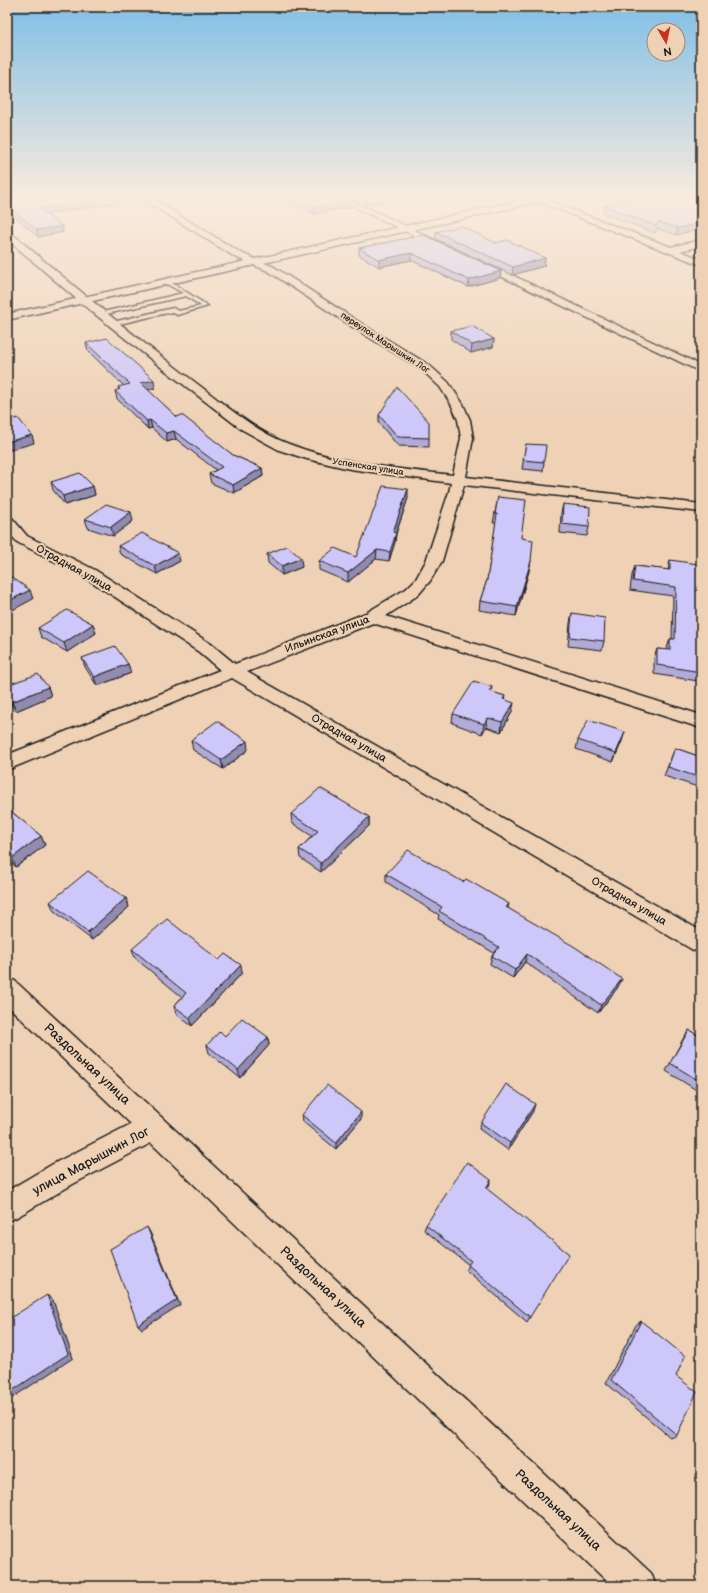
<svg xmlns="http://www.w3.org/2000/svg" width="708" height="1593" viewBox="0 0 708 1593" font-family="'Balsamiq Sans',sans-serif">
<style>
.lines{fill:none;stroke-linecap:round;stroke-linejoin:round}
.service-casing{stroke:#1c1c1c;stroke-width:3}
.minor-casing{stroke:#1c1c1c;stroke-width:3}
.tertiary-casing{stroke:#1c1c1c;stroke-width:3}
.service{fill:#efd2b6;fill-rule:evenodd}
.minor{fill:#efd2b6;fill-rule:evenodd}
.tertiary{fill:#efd2b6;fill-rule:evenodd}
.wall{fill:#b1abd7;stroke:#1c1c1c}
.shaded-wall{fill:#908baf;stroke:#1c1c1c}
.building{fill:#cec7fa;stroke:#1c1c1c}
.labels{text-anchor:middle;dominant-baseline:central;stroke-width:4;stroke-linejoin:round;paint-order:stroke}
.far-street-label{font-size:9px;fill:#1c1c1c;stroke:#efd2b6}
.street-label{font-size:11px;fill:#1c1c1c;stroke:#efd2b6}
.near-street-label{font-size:13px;fill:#1c1c1c;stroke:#efd2b6}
</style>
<rect width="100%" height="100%" fill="#efd2b6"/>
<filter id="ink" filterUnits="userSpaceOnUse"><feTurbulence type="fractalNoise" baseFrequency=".025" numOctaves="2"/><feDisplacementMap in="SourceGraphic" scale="8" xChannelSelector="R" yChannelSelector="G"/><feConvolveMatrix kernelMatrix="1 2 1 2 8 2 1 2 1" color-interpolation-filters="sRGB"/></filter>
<g filter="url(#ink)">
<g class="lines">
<defs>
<path id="service" d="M165 281H169L208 306 177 315 172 312 115 325 112 323 113 322 173 308 178 311 201 306 186 296 102 315 99 313 183 293 165 283Z"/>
<path id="minor" d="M138 196H148L241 253 274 267 365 326 429 365 448 382 463 404 470 420 473 438 466 477 701 504V512L464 485 442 561 430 581 418 595 386 616 701 715V728L373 623 247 672 701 931V953L693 950 232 678 7 770V755L220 670 199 652 83 576 17 542 7 530V517L12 518 27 536 95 570 211 644 235 664 366 613 406 589 416 579 426 561 449 492 451 483 350 469 307 459 279 450 241 429 157 364 80 302 7 239V231L10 232C71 284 132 335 196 383 225 405 255 431 289 444 339 464 400 469 453 475L461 438 458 420 451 404 440 387 421 369 357 330 268 271 235 257Z
M332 196H342L450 247 448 249H442Z
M524 196H535L671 247 701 240V246L680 251 701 259V265Z
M476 258 701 365V372L473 263 471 261Z
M7 978 15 981 651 1573 656 1586H612L151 1143 73 1184 17 1217 7 1221V1191L53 1164 131 1124 7 1005Z"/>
<path id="tertiary" d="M540 196H556L552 199 7 320V314Z"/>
</defs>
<use href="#service" class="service-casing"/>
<use href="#minor" class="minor-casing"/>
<use href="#tertiary" class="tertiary-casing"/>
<use href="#service" class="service"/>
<use href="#minor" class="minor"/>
<use href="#tertiary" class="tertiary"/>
</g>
<path class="wall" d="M7 196H126L118 197 119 202 46 214 62 226 63 232 38 237 18 219 7 207Z
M281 196H341L351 201V207L314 214Z
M345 196H399V198L364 205Z
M701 196 676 235 657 228 655 233 603 213 604 206Z
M436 232 496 243 545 258 544 266 512 275 436 239Z
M424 235 501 271 500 278 468 287 411 260 379 267 359 255V248Z
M451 331 494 339 493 347 471 353 451 339Z
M86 343 155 388 148 390 177 417 233 455 262 468 263 476 234 493 211 483 209 474 216 470 176 439 167 442 152 428 148 429 117 399 115 391 119 390 118 387 124 386 88 351Z
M379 415 429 438V447L398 446 379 423Z
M526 444 544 462 543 471 522 469Z
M51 482 93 486 95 495 65 505 53 490Z
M498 497 521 538 529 571 516 616 479 610 480 601 487 580 496 523H493Z
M408 498 396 534 395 542 389 561 376 559 348 582 319 570V561L356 557Z
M563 504 589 527 587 536 560 533 561 513Z
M85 519 133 521 113 536 88 528Z
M118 546 180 561 157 574 120 554Z
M267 554 302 567 282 575 268 563Z
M670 560 699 602H701V674L698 681 654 674V658L657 649 667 650V648L670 639H672L673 596 630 590 632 575 635 566 668 570Z
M572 613 604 641 602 650 568 646 570 623Z
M93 624 96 633 67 652 41 637 38 628Z
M82 658 128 664 131 673 97 686 85 667Z
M7 685 48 687 51 696 16 711 7 698Z
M492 687 491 692 505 696 504 700 512 712 501 732 486 727 482 734 452 723 453 714Z
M191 740 248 750 223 769 193 750Z
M578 740 622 741 613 762 576 749Z
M675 748 701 757V788L664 776Z
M7 808 41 836 45 845 16 867 7 859Z
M291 814 369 817V826L321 872 300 858 299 849 312 836 292 823Z
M386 874 463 882 509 904 508 908 618 987 598 1013 525 962 513 978 490 964 492 956 494 953 438 919 439 915 386 882Z
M126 898 129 907 92 940 54 911 50 902Z
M132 949 219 960 242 973 192 1026 176 1014 174 1006 182 997 135 958Z
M689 1030 701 1037V1093L666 1071 684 1037Z
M225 1036 268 1037 269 1045 240 1078 209 1053 207 1045Z
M533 1111 508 1150 479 1129 481 1123Z
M302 1115 361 1119 336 1149 303 1122Z
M489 1186 487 1189 530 1317 527 1322 466 1270 469 1265 424 1230 426 1225Z
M641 1321 676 1376 677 1435 671 1438 606 1383 636 1325Z"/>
<path class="shaded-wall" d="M113 196H126L118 197 119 202 41 215 39 209Z
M377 196H399V198L364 205V198Z
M351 201V207L314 214V207Z
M701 223V229L676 235 678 228Z
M62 226 63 232 38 237 37 230Z
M411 253V260L379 267V260Z
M545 258 544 266 512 275 513 267Z
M501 271 500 278 468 287 469 280Z
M494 339 493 347 471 353 472 345Z
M154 380 155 388 143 391 141 383Z
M150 420 152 428 148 429 147 421Z
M174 431 176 439 167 442 166 433Z
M32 435 34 443 7 451V442Z
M262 468 263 476 234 493 233 485Z
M93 486 95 495 65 505 63 496Z
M408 489V498L396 533 395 542 389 561 390 552 393 532Z
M131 512 133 521 113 536 111 527Z
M377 550 376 559 348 582V573Z
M178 553 180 561 157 574 155 566Z
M301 558 302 567 282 575V566Z
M531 561 529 571 516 616 517 607Z
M30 590 33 599 7 613V602Z
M93 624 96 633 67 652 64 643Z
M128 664 131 673 97 686 94 677Z
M48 687 51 696 16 711 12 702Z
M514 703 512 712 501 732 502 722Z
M488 718 486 727 482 734 484 724Z
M625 732 622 741 613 762 616 753Z
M247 741 248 750 223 769 221 760Z
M369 817V826L321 872V863Z
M41 836 45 845 16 867 12 858Z
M126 898 129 907 92 940 88 932Z
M527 954 525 962 513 978 515 970Z
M241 965 242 973 192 1026 190 1018Z
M622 979 618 987 598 1013 601 1005Z
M268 1037 269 1045 240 1078 238 1070Z
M535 1104 533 1111 508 1150 510 1143Z
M361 1112V1119L336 1149V1143Z
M491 1180 489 1186 483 1194 486 1188Z
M147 1227 150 1232 180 1305 142 1329 138 1325Z
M47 1295 53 1300 73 1358 12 1398 7 1395V1394Z"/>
<path class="building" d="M7 196H116L39 209 62 226 37 230 17 213 7 202Z
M292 196H341L351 201 314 207Z
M358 196H377L364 198Z
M651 196H701V223L678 228 658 222 656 226 604 206Z
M461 226 496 243 507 240 545 258 513 267 436 232Z
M424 235 501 271 469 280 411 253 379 260 359 248Z
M472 326 494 339 472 345 451 331Z
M107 338 154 380 141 383 177 417 182 415 233 455 262 468 233 485 209 474 222 467 174 431 166 433 150 420 147 421 115 391 120 389 118 387 130 384 86 343Z
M397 387 429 422V438L398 437 379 415Z
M7 410 15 419 18 418 32 435 7 442Z
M526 444 546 445 544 462 523 460Z
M80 473 93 486 63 496 51 482Z
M383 486 408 489 393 532 396 533 390 552 377 550 348 573 319 561 335 548 356 557Z
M498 497 526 500 521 538 533 540 531 561 517 607 480 601 487 580 497 514H495Z
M106 504 131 512 111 527 85 519Z
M563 504 590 507 589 527 562 524Z
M142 533 178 553 155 566 118 546Z
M287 546 301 558 282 566 267 554Z
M670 560 698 564 699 602H701V672L657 665V649L670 650V639H675L676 587 633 581 635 566 670 570Z
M7 574 30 590 7 602Z
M67 610 93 624 64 643 38 628Z
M572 613 605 618 604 641 570 637Z
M115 646 128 664 94 677 82 658Z
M38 674 48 687 12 702 7 695V685Z
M474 681 492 687 489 691 505 696 503 699 514 703 502 722 488 718 484 724 453 714Z
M588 720 625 732 616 753 578 740Z
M217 721 247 741 221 760 191 740Z
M675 748 701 757V778L668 767Z
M320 788 369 817 321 863 299 849 318 831 291 814Z
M7 808 41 836 12 858 7 854Z
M408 850 463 882 466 879 509 904 506 907 575 947 622 979 601 1005 527 954 515 970 492 956 499 947 439 911 442 907 386 874Z
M88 871 126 898 88 932 50 902Z
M167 919 219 960 225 954 241 965 190 1018 174 1006 186 993 132 949Z
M242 1018 268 1037 238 1070 207 1045 220 1031 225 1036Z
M689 1030 701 1037V1082L670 1063Z
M506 1084 535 1104 510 1143 481 1123Z
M327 1085 361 1112 336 1143 302 1115Z
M467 1162 491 1180 486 1188 569 1254 530 1317 468 1265 471 1261 426 1225Z
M147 1227 177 1300 138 1325 110 1249Z
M47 1295 68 1354 7 1394V1320Z
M641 1321 685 1356 676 1376 697 1392 677 1435 611 1380Z"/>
</g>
<linearGradient id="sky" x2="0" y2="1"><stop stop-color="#80bfe6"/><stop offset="0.47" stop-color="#f8ebde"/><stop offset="1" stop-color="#f8ebde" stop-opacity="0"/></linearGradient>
<rect width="708" height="419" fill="url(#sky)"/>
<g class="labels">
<g class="far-street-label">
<text transform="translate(385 343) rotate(33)">переулок Марышкин Лог</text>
<text transform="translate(368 467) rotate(9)">Успенская улица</text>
</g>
<g class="street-label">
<text transform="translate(74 568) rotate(29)">Отрадная улица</text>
<text transform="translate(327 634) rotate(-20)">Ильинская улица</text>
<text transform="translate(349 738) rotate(30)">Отрадная улица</text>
<text transform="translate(629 901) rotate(30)">Отрадная улица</text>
</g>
<g class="near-street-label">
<text transform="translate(87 1064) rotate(43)">Раздольная улица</text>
<text transform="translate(91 1161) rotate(-28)">улица Марышкин Лог</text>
<text transform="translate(323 1287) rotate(43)">Раздольная улица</text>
<text transform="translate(558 1510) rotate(43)">Раздольная улица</text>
</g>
</g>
<rect width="708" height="1593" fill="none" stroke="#efd2b6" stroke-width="24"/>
<rect x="12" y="12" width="684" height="1569" fill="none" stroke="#1c1c1c" stroke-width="1.5" filter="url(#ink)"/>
<g transform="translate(666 42) rotate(171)"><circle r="19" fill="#efd2b6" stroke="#9b8978"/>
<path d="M0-3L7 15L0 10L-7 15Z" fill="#c8321e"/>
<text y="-6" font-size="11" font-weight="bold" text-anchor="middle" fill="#1c1c1c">N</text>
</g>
</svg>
